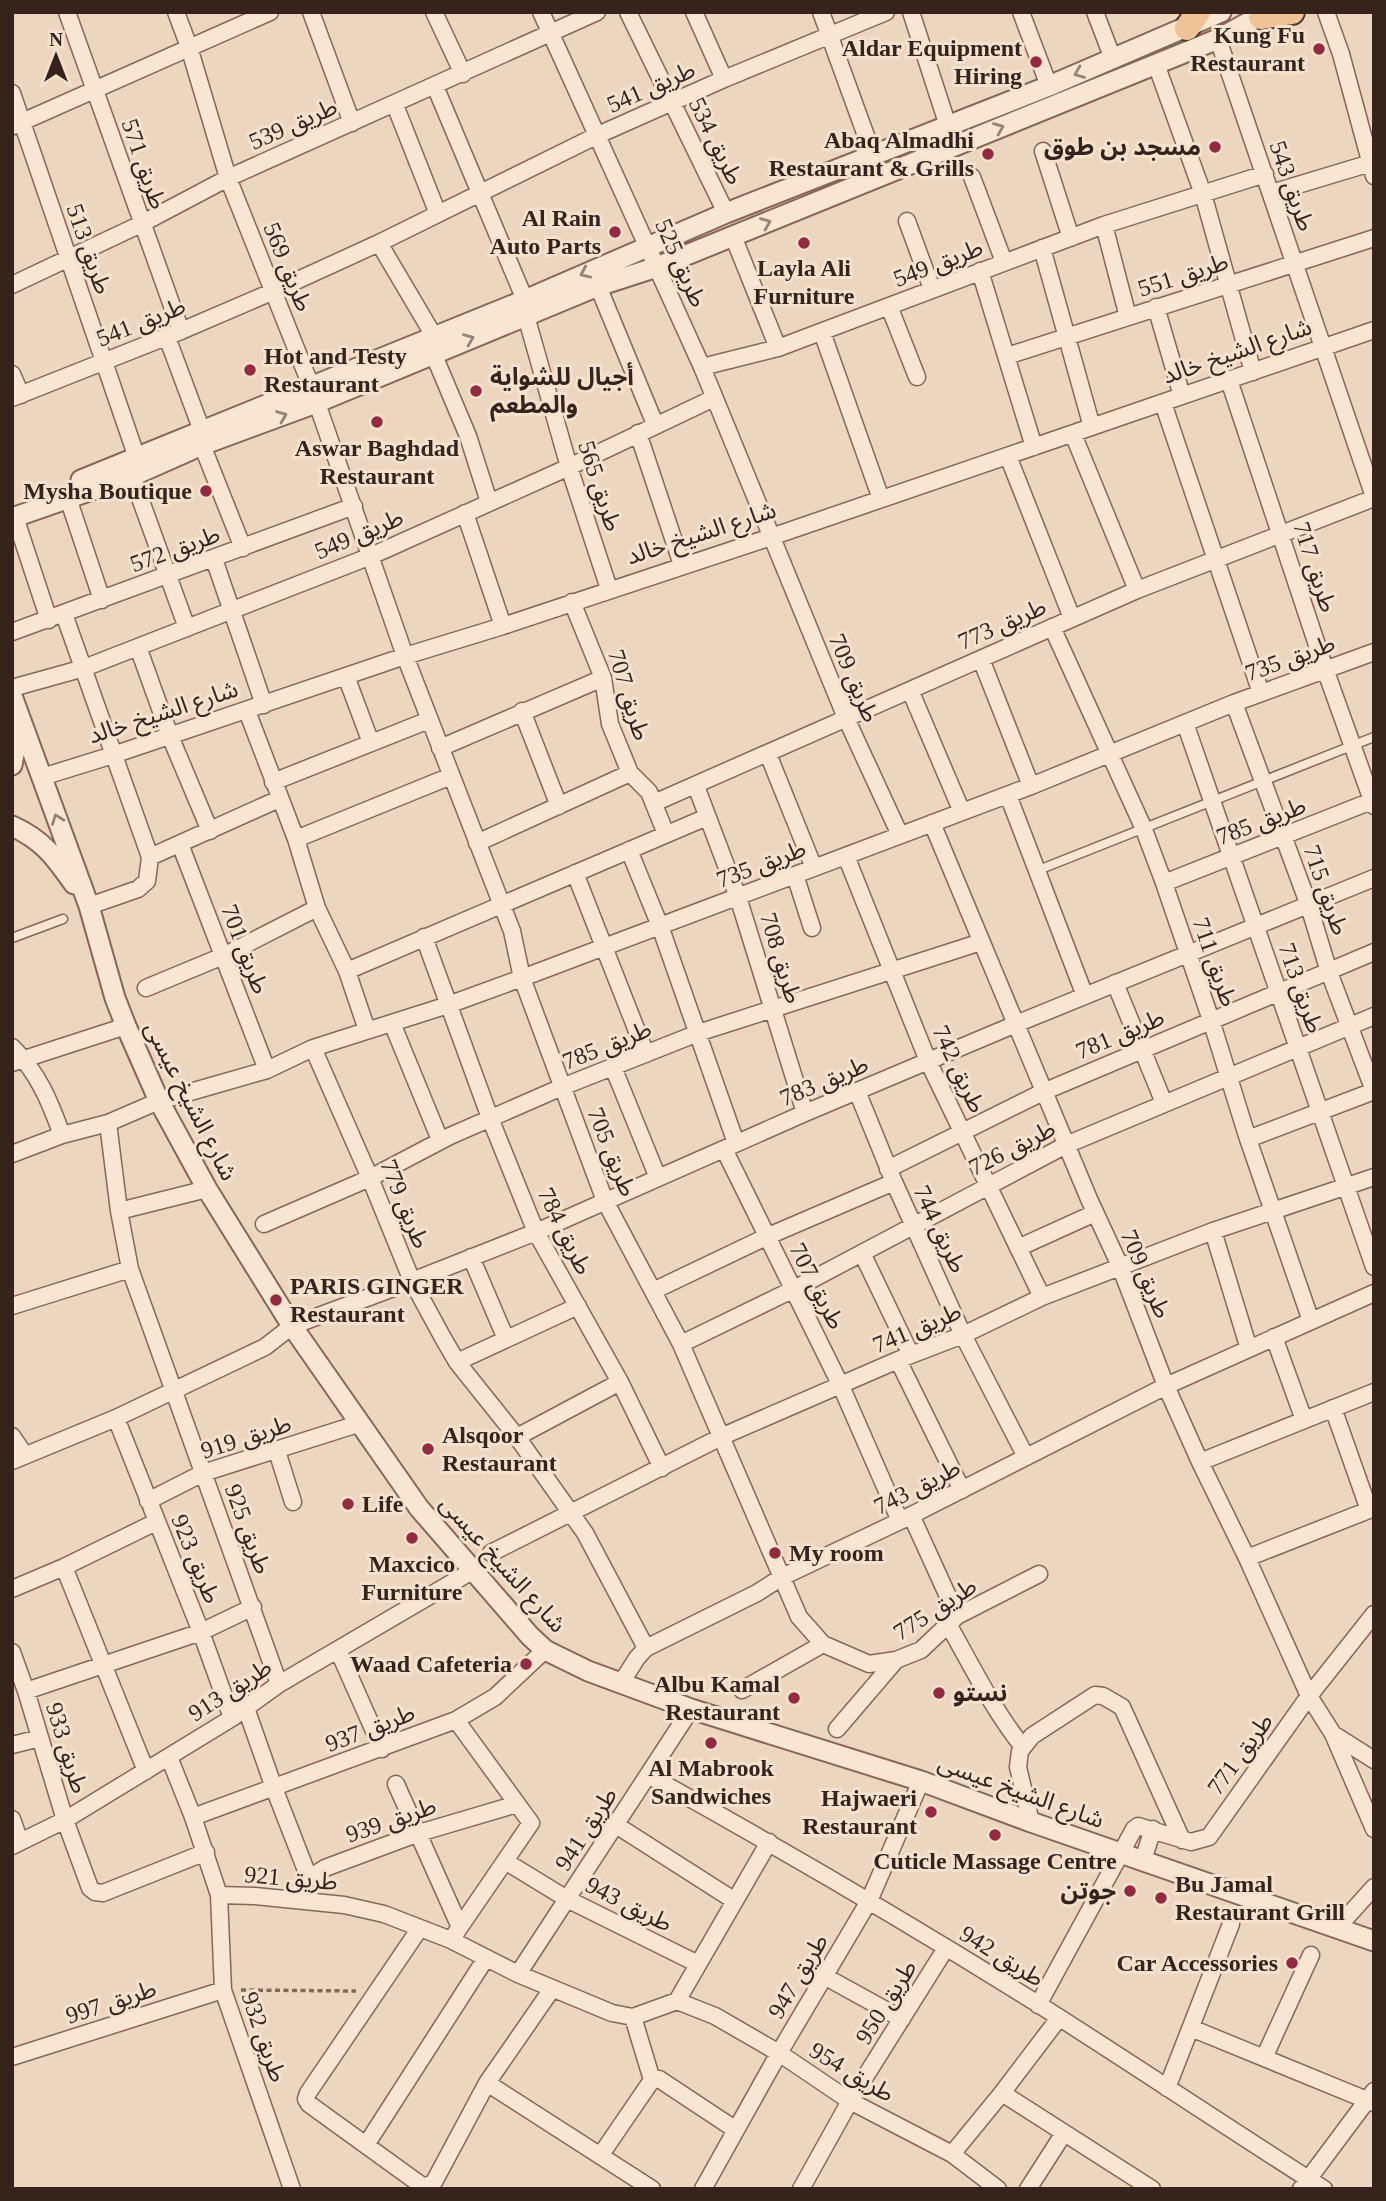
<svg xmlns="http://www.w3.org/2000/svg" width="1386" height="2201" viewBox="0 0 1386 2201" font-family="'Times New Roman','Noto Sans Arabic',serif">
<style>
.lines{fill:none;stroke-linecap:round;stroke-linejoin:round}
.service-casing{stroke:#856758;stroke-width:11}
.minor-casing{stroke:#856758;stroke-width:19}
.tertiary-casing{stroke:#856758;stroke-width:23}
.primary-casing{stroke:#52372d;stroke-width:28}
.path{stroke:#856758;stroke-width:3.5;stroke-dasharray:5 3.5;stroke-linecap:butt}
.service{stroke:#f8e5d2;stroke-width:8}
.minor{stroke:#f8e5d2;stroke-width:16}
.tertiary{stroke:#f8e5d2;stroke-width:19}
.primary{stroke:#f0c297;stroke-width:24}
.oneway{stroke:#968477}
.poi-dot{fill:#922a40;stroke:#f4e2cf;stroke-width:2.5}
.labels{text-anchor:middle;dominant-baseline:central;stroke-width:6;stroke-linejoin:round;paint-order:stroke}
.poi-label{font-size:24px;font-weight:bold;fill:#35231c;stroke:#f4e2cf;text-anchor:end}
.street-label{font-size:24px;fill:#35231c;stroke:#f4e2cf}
</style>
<rect width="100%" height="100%" fill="#edd6bf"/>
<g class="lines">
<defs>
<path id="service" d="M1036 871 1374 737
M12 938 63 919"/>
<path id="minor" d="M67 12 181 331
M176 12 189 47 228 178 311 386 405 656 512 931 522 978 605 1201 681 1344 799 1617 823 1644
M311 12 352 123
M434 12 463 74
M541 12 702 367 846 718 900 835
M628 12 726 213
M694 12 724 79
M821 12 873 155
M911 12 948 126
M1021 12 1049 86
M1095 12 1113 59
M1326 12 1341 54 1374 176
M1218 39 1374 497
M1156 64 1203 194 1253 372
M435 86 525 300
M12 93 137 458
M395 105 438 214
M13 126 270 12
M1043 151 1071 238
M972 177 1004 262
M1271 193 1374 162
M907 221 932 289
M1104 225 1128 317
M733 236 778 348
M379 243 434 336
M1042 248 1092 427
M980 271 1034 447
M12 285 141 224 228 178 597 12
M598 286 655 424
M889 306 917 377
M1156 307 1182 396
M526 316 569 467 609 589
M822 332 881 499
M167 337 202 431
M433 353 468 436 489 502
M1007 356 1374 238
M702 367 778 348 1104 225 1265 174
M12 374 21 395
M1229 380 1325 669 1374 806
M12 398 181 331 274 291 379 243 598 135 724 79 886 12
M1163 403 1261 693
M638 433 682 565
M1073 434 1137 590
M202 445 243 548
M1008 456 1072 618
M132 476 187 628
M68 498 102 600
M465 513 503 626
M15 517 49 620
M214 559 264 705
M572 602 603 678 610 724 630 773 649 792 666 834
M64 614 150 857
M1052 627 1143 827 1164 883 1211 1020 1248 1139 1311 1321
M12 632 354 506
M138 647 170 736 210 831
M981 659 1031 786
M346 676 371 743
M12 688 84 668 371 556 569 467 714 398
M910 690 962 812
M1234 703 1308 903 1329 972 1374 1091
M247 711 296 839 317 908 347 971 367 1030
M522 711 559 806
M1185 723 1374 1267
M440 748 603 678
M768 754 814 868
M42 777 113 755 405 656 503 626 771 537 1374 330
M273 782 429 720
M696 786 738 897 805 1113
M1008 795 1085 996
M654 803 1137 590 1374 498
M932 823 1089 1199 1120 1266 1166 1386 1200 1462 1247 1558 1309 1696 1333 1734 1374 1829
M296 839 451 776
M477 843 630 773
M180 844 267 1070
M629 850 660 926 736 1143
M846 856 928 1061 1042 1297
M575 873 646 1054
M795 875 812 928
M1164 883 1374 800
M89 906 138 889 147 881 150 857 279 799
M424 937 490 1118 536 1232 620 1382 662 1468
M347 971 707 817
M1115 983 1164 1103
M146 988 223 956 317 908
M392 1023 440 1140
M12 1047C38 1072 50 1102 62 1135
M313 1048 370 1178 412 1281 443 1338 457 1362 517 1437 585 1533 646 1648
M12 1063 126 1026
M613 1067 658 1178
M857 1091 894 1182 963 1335 1026 1457
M108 1123 119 1211 130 1269 279 1684
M1248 1139 1374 1091
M724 1149 841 1386 900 1521
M12 1154 62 1135 108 1123 159 1101 267 1070 313 1048 448 1005 522 978 1031 786 1234 703 1374 652
M888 1169 1043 1092 1374 952
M119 1211 207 1189
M264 1224 370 1178 450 1136 562 1087 698 1033 981 942
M1213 1231 1249 1349
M1018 1248 1095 1213
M862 1253 911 1355
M471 1257 506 1339
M653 1291 766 1237 894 1182
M12 1306 130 1269
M1274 1337 1304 1420
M681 1344 794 1289 1066 1145 1374 1016
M898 1360 962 1490
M457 1362 578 1306
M1333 1408 1369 1510
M116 1418 201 1632 232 1718
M12 1436 25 1455
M517 1437 620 1382
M277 1451 293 1502
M12 1461 116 1418 265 1347 292 1326 412 1281 536 1232 805 1113 1016 1024 1374 878
M1200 1462 1374 1392
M148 1501 203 1473 361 1423
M911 1515 957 1616
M491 1553 723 1436 898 1360 963 1335 1042 1297 1213 1231 1374 1177
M1247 1558 1374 1508
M64 1567 146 1771
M12 1589 64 1567 156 1522
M948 1624C972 1666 993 1710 1023 1747
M338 1650 382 1749
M12 1652 26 1691
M621 1683 637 1658 646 1648 757 1593 782 1577 900 1521 1166 1386 1374 1293
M742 1690 823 1644 869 1664 896 1660 921 1650 957 1616 1039 1574
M246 1708 274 1788 309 1878
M837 1729 896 1660
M1333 1734 1374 1760
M12 1745 40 1738
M169 1757 193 1817 219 1895 255 1896 344 1905 384 1914 451 1940 518 1974 612 2013 633 2017 677 2001
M648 1775C780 1848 910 1924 1038 2004 1134 2065 1228 2128 1324 2189
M396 1784 459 1925
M193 1817 456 1720 495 1697 545 1650
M12 1819 20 1842
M1031 1822 1018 1767 1020 1751 1032 1736 1095 1695 1103 1696 1122 1707 1182 1840
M616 1825 735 1901
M12 1846 65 1820 232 1718 279 1684 472 1571
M206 1852 103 1893 95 1892 90 1888 65 1820 26 1691 201 1632 253 1607
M1143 1860 1153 1829
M505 1861 567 1899 698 1964
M219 1895 223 1990 292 2189
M291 1899 309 1878 325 1868 419 1833 517 1804
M420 1928 308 2093 306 2099 309 2104 421 2185 428 2186 434 2182 487 2083 552 1989
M1337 1928 1374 1887
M451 1940 531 1823 456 1720
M518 1974 691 1709
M824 1976 902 2019
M677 2001 715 2016 779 2053 850 2101 952 2154 998 2189
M677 2001 769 1842
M1038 2005 1134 1829 1138 1826 1191 1842 1209 1837 1309 1696 1374 1614
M633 2017 652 2080
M1191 2028 1374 2103
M12 2057 223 1990
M1264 2058 1311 1955
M487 2083 652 2189
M1167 2088 1231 1924
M1002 2093 1152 2189
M366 2145 486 1958
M952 2154 1002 2093 1059 2018
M600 2156 652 2080 659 2079 736 2130
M703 2189 779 2053 869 1901 921 1781
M801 2189 850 2101 946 1948
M1028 2189 1064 2133
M1301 2189 1374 2091"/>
<path id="tertiary" d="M81 480 525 300 726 213 1049 86 1221 12
M12 518 132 476 202 445 316 403 598 286 657 267 1218 39 1267 12
M12 696 89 906 115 998 126 1026 159 1101 207 1189 292 1326 419 1508 530 1636 545 1650 588 1671 691 1709 921 1781 1031 1822 1374 1941
M12 720 15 749 12 765
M12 826C43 840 55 857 74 884"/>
<path id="primary" d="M1261 17 1292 12
M1187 28 1198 12"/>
</defs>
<use href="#service" class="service-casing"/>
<use href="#minor" class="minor-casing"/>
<use href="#tertiary" class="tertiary-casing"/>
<use href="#primary" class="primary-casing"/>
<path class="path" d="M241 1990 356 1991"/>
<use href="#service" class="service"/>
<use href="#minor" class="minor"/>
<use href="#tertiary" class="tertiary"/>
<use href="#primary" class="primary"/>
</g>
<defs><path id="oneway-chevron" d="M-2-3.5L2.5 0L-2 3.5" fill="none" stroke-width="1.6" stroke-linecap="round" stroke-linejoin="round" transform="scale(1.75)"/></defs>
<g class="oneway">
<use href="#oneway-chevron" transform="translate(1079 73) rotate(158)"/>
<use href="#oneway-chevron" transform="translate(999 128) rotate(-22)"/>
<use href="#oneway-chevron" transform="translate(766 223) rotate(-22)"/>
<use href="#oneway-chevron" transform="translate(585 273) rotate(156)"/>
<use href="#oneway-chevron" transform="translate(469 339) rotate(-22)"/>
<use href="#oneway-chevron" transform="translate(282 416) rotate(-21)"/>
<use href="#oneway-chevron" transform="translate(57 819) rotate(-110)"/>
</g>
<g class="poi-dot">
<circle cx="1319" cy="49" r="7"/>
<circle cx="1036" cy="62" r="7"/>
<circle cx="1215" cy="147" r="7"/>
<circle cx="988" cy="154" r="7"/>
<circle cx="615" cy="232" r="7"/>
<circle cx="804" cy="243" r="7"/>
<circle cx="250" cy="370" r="7"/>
<circle cx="476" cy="391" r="7"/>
<circle cx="377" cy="422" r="7"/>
<circle cx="206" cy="491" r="7"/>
<circle cx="276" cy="1300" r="7"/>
<circle cx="428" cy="1449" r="7"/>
<circle cx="348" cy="1504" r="7"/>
<circle cx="412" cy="1538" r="7"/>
<circle cx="775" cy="1553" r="7"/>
<circle cx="526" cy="1664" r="7"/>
<circle cx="939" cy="1693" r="7"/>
<circle cx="794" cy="1698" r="7"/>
<circle cx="711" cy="1743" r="7"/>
<circle cx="931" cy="1812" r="7"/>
<circle cx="995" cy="1835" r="7"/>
<circle cx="1130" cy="1891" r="7"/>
<circle cx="1161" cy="1898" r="7"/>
<circle cx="1292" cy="1963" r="7"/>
</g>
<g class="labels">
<g class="poi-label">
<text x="1305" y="35">Kung Fu<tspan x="1305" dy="28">Restaurant</tspan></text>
<text x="1022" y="48">Aldar Equipment<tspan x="1022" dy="28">Hiring</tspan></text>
<text x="974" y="140">Abaq Almadhi<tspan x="974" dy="28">Restaurant &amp; Grills</tspan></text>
<text x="1201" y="147">مسجد بن طوق</text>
<text x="601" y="218">Al Rain<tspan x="601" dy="28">Auto Parts</tspan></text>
<text x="804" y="268" text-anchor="middle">Layla Ali<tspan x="804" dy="28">Furniture</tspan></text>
<text x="264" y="356" text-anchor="start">Hot and Testy<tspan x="264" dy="28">Restaurant</tspan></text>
<text x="490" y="377" text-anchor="start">أجيال للشواية<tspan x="490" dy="28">والمطعم</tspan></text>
<text x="377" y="448" text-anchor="middle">Aswar Baghdad<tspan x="377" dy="28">Restaurant</tspan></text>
<text x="192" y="491">Mysha Boutique</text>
<text x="290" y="1286" text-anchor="start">PARIS GINGER<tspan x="290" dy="28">Restaurant</tspan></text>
<text x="442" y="1435" text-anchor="start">Alsqoor<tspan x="442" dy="28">Restaurant</tspan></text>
<text x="362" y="1504" text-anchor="start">Life</text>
<text x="789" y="1553" text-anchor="start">My room</text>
<text x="412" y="1564" text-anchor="middle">Maxcico<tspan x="412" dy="28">Furniture</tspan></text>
<text x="512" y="1664">Waad Cafeteria</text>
<text x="780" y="1684">Albu Kamal<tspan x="780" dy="28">Restaurant</tspan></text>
<text x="953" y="1693" text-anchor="start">نستو</text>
<text x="711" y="1768" text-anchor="middle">Al Mabrook<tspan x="711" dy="28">Sandwiches</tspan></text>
<text x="917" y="1798">Hajwaeri<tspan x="917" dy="28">Restaurant</tspan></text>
<text x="995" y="1861" text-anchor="middle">Cuticle Massage Centre</text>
<text x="1175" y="1884" text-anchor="start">Bu Jamal<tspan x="1175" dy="28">Restaurant Grill</tspan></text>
<text x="1116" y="1891">جوتن</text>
<text x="1278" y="1963">Car Accessories</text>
</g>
<g class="street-label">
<text transform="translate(651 87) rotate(-24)">طريق 541</text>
<text transform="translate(293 124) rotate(-24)">طريق 539</text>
<text transform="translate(716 141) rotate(64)">طريق 534</text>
<text transform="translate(144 164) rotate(71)">طريق 571</text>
<text transform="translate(1292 186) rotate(71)">طريق 543</text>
<text transform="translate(89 249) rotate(71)">طريق 513</text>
<text transform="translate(681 263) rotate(66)">طريق 525</text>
<text transform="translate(938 263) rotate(-21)">طريق 549</text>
<text transform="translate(288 267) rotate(68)">طريق 569</text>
<text transform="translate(1183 275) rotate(-18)">طريق 551</text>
<text transform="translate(141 322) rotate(-22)">طريق 541</text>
<text transform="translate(1237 351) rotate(-19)">شارع الشيخ خالد</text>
<text transform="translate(600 486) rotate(72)">طريق 565</text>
<text transform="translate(701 533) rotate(-18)">شارع الشيخ خالد</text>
<text transform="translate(359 534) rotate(-23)">طريق 549</text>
<text transform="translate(175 549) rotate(-20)">طريق 572</text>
<text transform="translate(1315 567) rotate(72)">طريق 717</text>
<text transform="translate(1002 624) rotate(-24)">طريق 773</text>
<text transform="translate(1290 658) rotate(-20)">طريق 735</text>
<text transform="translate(854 678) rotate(67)">طريق 709</text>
<text transform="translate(629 695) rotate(73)">طريق 707</text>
<text transform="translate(163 712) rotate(-18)">شارع الشيخ خالد</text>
<text transform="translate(1261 821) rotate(-21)">طريق 785</text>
<text transform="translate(761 864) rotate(-21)">طريق 735</text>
<text transform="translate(1326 890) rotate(71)">طريق 715</text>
<text transform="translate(245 949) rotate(69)">طريق 701</text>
<text transform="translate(781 958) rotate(73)">طريق 708</text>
<text transform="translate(1215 962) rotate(71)">طريق 711</text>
<text transform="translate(1301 988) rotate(71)">طريق 713</text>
<text transform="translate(1120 1034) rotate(-23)">طريق 781</text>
<text transform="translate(607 1045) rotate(-22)">طريق 785</text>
<text transform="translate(959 1069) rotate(65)">طريق 742</text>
<text transform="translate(824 1081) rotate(-23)">طريق 783</text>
<text transform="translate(191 1101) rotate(63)">شارع الشيخ عيسى</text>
<text transform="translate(1012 1148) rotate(-27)">طريق 726</text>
<text transform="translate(612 1152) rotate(68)">طريق 705</text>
<text transform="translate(405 1204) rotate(68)">طريق 779</text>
<text transform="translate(940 1229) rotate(65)">طريق 744</text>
<text transform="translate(565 1231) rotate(64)">طريق 784</text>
<text transform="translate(1146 1274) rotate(67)">طريق 709</text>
<text transform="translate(817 1286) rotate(63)">طريق 707</text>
<text transform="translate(917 1328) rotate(-23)">طريق 741</text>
<text transform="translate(246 1437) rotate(-18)">طريق 919</text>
<text transform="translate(917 1487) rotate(-27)">طريق 743</text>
<text transform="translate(248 1529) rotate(70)">طريق 925</text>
<text transform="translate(196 1559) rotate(68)">طريق 923</text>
<text transform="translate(503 1564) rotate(48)">شارع الشيخ عيسى</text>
<text transform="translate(935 1609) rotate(-33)">طريق 775</text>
<text transform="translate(230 1690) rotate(-33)">طريق 913</text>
<text transform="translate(370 1728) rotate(-21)">طريق 937</text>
<text transform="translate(67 1748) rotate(73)">طريق 933</text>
<text transform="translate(1240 1754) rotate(-54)">طريق 771</text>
<text transform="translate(1021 1791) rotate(20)">شارع الشيخ عيسى</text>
<text transform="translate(391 1820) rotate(-19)">طريق 939</text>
<text transform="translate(586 1829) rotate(-57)">طريق 941</text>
<text transform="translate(291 1878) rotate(5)">طريق 921</text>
<text transform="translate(629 1904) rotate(27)">طريق 943</text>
<text transform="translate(1002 1956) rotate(32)">طريق 942</text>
<text transform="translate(798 1976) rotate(-59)">طريق 947</text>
<text transform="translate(111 2002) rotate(-18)">طريق 997</text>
<text transform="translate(886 2002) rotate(-58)">طريق 950</text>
<text transform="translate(264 2037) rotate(71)">طريق 932</text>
<text transform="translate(852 2072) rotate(31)">طريق 954</text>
</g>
</g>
<rect width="1386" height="2201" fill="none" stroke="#35231c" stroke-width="28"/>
<g transform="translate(56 56)" stroke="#f4e2cf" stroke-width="5" paint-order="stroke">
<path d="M0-5L12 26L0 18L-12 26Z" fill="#35231c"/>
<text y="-10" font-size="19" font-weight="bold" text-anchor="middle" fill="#35231c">N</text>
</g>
</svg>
